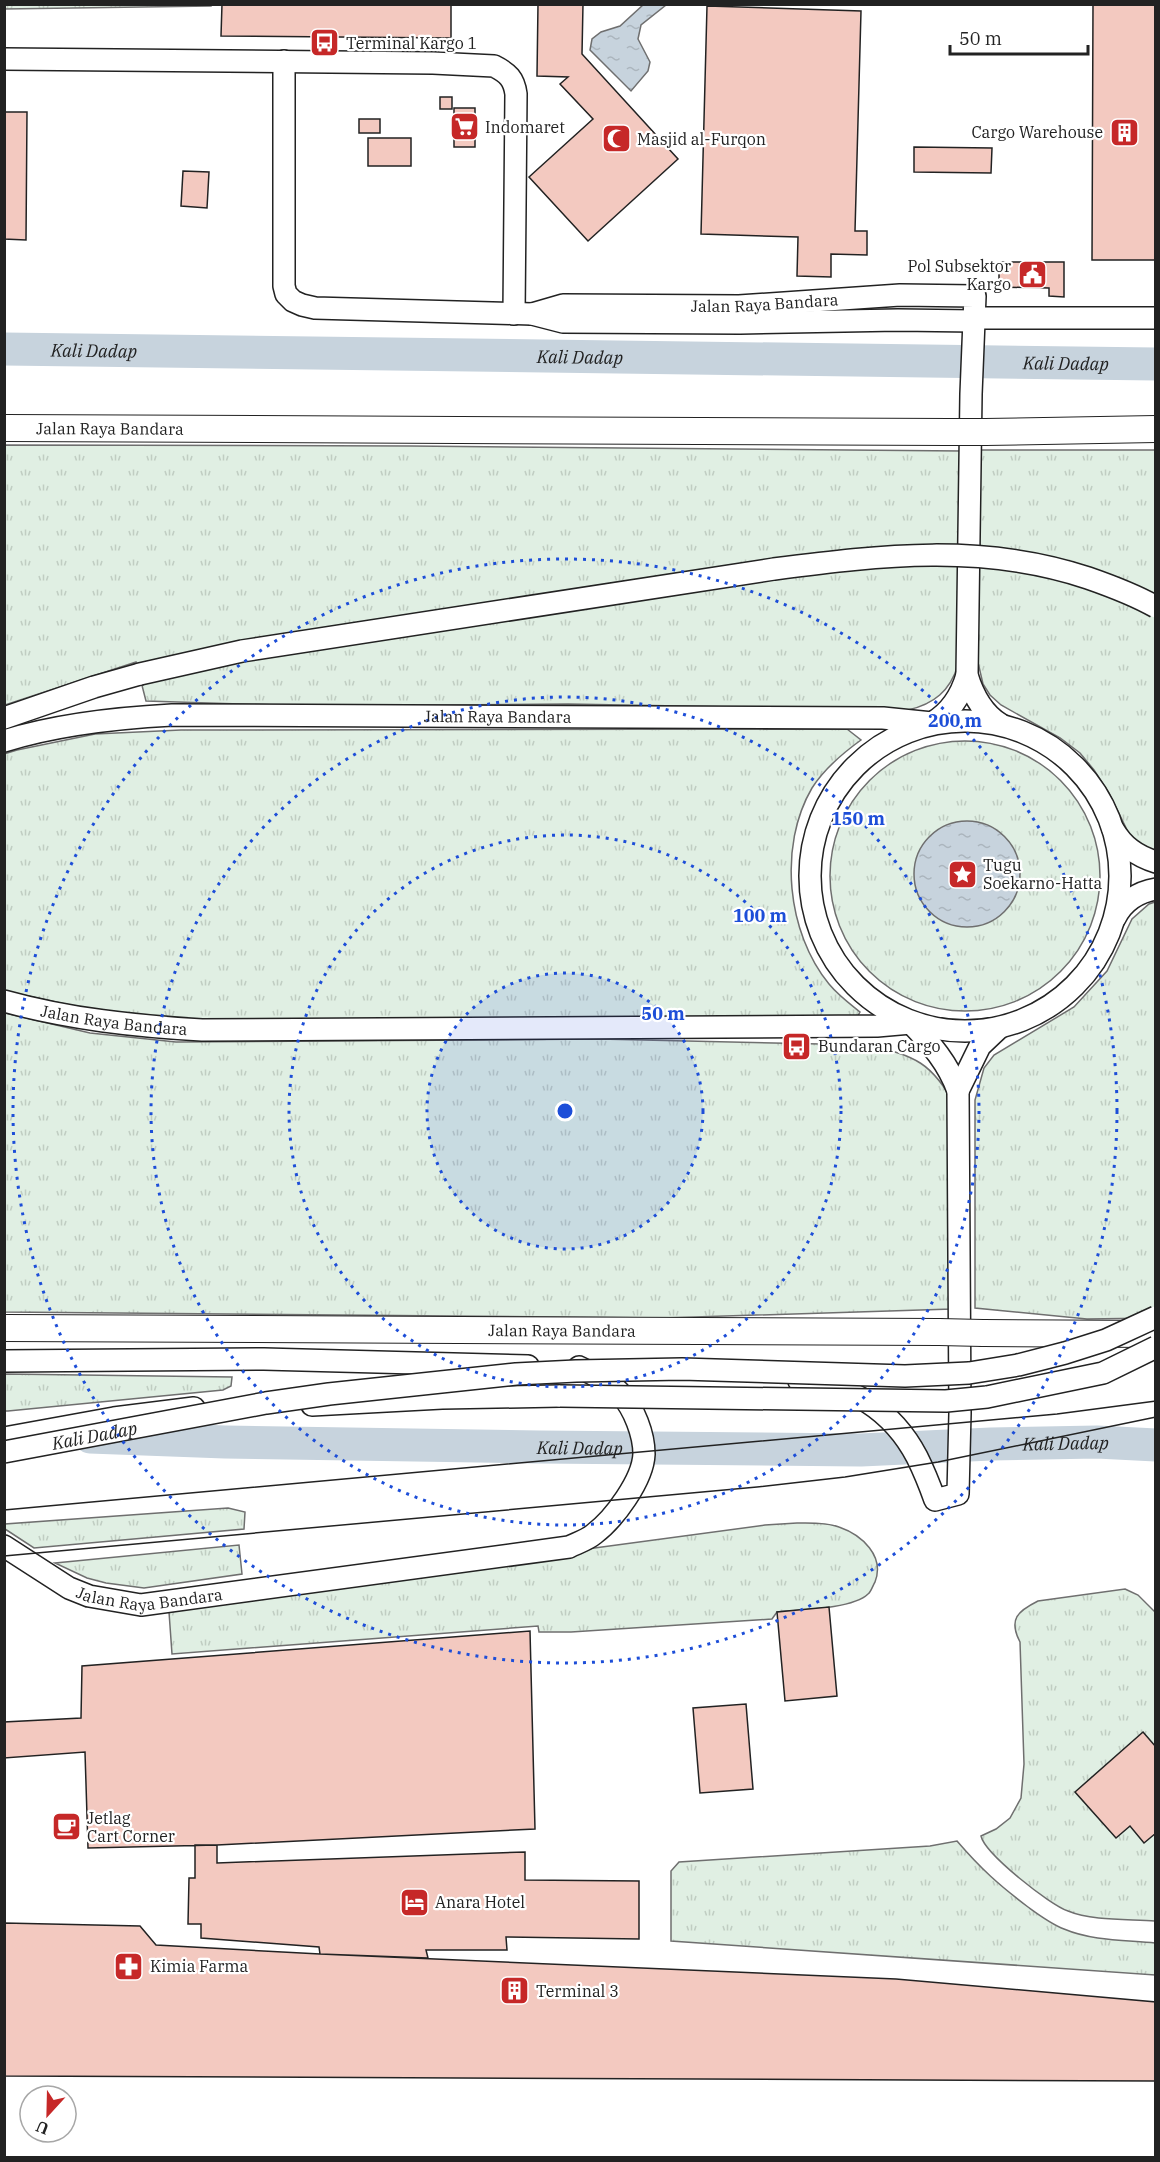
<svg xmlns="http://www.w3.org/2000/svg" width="1160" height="2162" viewBox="0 0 1160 2162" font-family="'IBM Plex Serif',serif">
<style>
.grass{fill:url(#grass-tufts);stroke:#6f6f6f;stroke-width:1.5}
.water{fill:url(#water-ripples);stroke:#6f6f6f;stroke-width:1.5}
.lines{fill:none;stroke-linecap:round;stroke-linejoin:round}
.river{stroke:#c7d3dd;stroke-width:33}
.building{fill:#f3c9c0;stroke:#222;stroke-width:1.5}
.minor-casing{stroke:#222;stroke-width:24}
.major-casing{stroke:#222;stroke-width:28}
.minor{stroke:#fff;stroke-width:21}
.major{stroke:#fff;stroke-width:26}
.tram{stroke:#222;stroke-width:1.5}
.minor-bridge-casing{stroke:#222;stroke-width:24;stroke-linecap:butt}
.major-bridge-casing{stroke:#222;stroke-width:28;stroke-linecap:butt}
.minor-bridge{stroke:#fff;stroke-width:21}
.major-bridge{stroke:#fff;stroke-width:26}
.ring{fill:none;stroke:#1d4ed8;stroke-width:3;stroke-dasharray:3 6}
.labels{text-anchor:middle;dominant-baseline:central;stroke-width:4.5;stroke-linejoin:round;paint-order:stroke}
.poi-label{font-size:16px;fill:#222;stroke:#fff;text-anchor:start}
.street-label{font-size:16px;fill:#222;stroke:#fff}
.water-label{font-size:18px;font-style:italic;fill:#222;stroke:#fff}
.centre{fill:#1d4ed8;stroke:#fff;stroke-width:3}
.ring-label{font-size:18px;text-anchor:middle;font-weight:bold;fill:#1d4ed8;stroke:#fff;stroke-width:4.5;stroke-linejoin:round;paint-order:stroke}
</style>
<defs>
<pattern id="grass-tufts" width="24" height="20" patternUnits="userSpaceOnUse" patternTransform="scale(1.5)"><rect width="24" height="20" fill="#e0efe3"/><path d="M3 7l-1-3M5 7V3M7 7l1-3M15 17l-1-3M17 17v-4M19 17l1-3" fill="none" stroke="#c0cdc2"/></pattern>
<pattern id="water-ripples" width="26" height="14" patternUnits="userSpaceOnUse" patternTransform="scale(1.5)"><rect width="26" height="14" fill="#c7d3dd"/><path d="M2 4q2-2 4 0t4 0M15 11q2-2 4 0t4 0" fill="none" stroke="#abb5bd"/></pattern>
</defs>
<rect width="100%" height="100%" fill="#fff"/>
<path class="grass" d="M211 5V6L4 9 5 4Z
M5 445 411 446 962 451 958 665C950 691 934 704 908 710L568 704 308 706 146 701 136 662 5 705Z
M979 450H1155V851L1132 840 1109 793 1094 770 1080 753 1060 738 1001 705 990 695 983 684 976 654Z
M847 729 861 740C843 753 824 769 812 788 778 846 787 933 829 984 838 995 850 1004 860 1012L855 1021 182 1020 102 1012 5 991 4 754 17 750 95 734 181 730Z
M830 876a135 135 0 1 1 270 0a135 135 0 1 1-270 0Z
M1155 902V1318L1087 1319 975 1308V1100L984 1068 994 1055 1074 1007 1107 971 1132 919 1149 904Z
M5 1013 90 1033 176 1042 599 1039 868 1045C915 1056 932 1062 956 1107L952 1309 663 1318 5 1312Z
M5 1374 232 1377 231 1386 223 1390 8 1411H5Z
M228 1508 245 1512 244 1529 34 1548 5 1529V1524Z
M797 1523C810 1523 826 1522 839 1527 862 1535 885 1556 875 1582 873 1585 871 1592 868 1594 853 1609 798 1610 777 1612L772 1619 571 1632H539L538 1626 172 1654 169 1612 587 1549 765 1525Z
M239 1545 242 1574 144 1588 106 1583 87 1578 55 1563Z
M1125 1589 1138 1595 1155 1612V1921C1129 1919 1092 1921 1068 1911 1050 1905 985 1854 981 1836L996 1829 1010 1818 1021 1798 1024 1764 1020 1642C1008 1619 1018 1611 1038 1601Z
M957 1841C981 1869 999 1885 1028 1907 1039 1915 1051 1924 1064 1929 1092 1941 1126 1940 1155 1943V1975L671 1941V1871L679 1862 930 1846Z"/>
<path class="water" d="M643 5H666L641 25 638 39 650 62 648 71 631 91 590 50 592 39 601 32 620 26Z
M914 874a53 53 0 1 1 106 0a53 53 0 1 1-106 0Z"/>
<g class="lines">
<g class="river">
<path id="s1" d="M4 349 1156 364"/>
<path id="s2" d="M90 1437 225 1442 539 1447 861 1450 991 1444 1097 1442 1156 1445"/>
</g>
</g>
<path class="building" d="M222 4H451V38L221 36Z
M538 4H583L582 54 678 159 588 241 529 177 593 119 560 84 568 77 537 76Z
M1093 4H1156V260H1092Z
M707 6 861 11 855 231H867V255L831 254V277L797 276 798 237 701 234Z
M440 97H452V109H440Z
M454 108H475V147H454Z
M4 112H27L26 240 4 239Z
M359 119H380V133H359Z
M368 138H411V166H368Z
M914 147 992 148 991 173 914 172Z
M183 171 209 172 207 208 181 206Z
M999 262H1064V297L1049 296V288L999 287Z
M829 1607 837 1696 785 1701 777 1612Z
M530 1631 535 1829 217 1845 88 1848 85 1752 4 1758V1722L81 1718 82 1666Z
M746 1704 753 1789 700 1793 693 1708Z
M1143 1732 1156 1747V1833L1144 1843 1130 1826 1116 1838 1075 1792Z
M195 1845H217V1863L525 1852V1880L639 1881V1939L506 1937 507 1950H426L428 1958 320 1954 319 1947 201 1938V1924H188L189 1878H195Z
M4 1923 140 1926 156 1945 320 1954 896 1979 1156 2002V2081L4 2076Z"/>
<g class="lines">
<defs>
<g id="minor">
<path d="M4 59 433 63 494 66C508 73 514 79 516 94L514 314"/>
<path d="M284 61V286L286 294 293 301 302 305 315 308 532 314 563 322 740 323 898 320 975 321"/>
<path id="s3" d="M532 314 563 305 739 306 900 295 975 296 971 394 967 675C973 695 982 713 1000 724"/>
<path d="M975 318H1156"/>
<path d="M4 718 94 687 140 674"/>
<circle cx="965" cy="876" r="155"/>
<path id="s4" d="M4 741C58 724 116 718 172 715L883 718 932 723C951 712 961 696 967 675"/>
<path d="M1113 829C1123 846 1136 856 1156 862"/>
<path d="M1115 918C1123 902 1138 892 1156 889"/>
<path id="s5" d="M4 1001C69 1019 135 1026 202 1030L877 1026 911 1023"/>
<path d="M958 1091 980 1046 999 1028"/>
<path d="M4 1361 264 1359 528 1366"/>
<path d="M799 1381C850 1383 893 1411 917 1457 924 1471 930 1486 935 1500L958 1494 960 1413 958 1091C948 1063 931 1044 911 1023"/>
<path d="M312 1405 442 1398 560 1396"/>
<path d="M4 1438 114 1418 194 1408"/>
<path id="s6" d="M4 1546 69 1588 89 1596 141 1605 569 1547C577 1543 587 1540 594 1534 614 1519 643 1480 644 1454 644 1434 634 1409 621 1394 610 1382 594 1375 579 1367"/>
</g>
<g id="major">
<path id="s7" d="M4 428 949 432"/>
<path d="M985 432 1156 429"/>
<path id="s8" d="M4 1328 939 1332"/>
<path d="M983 1333 1156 1334"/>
</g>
</defs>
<use href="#minor" class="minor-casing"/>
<use href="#major" class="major-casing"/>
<use href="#minor" class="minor"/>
<use href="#major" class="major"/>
<path class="tram" d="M4 1510 1057 1414 1156 1401
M4 1556 757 1487 845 1477 938 1462 1156 1417"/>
<defs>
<g id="minor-bridge">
<path d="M140 674 242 651 774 569C882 555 983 543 1088 578 1111 586 1135 595 1156 607"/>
<path d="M560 1396 946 1401 987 1397 1103 1373 1156 1347"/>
<path id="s9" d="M4 1452 266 1403 329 1394 516 1374 576 1371 682 1369 905 1376 969 1373 1018 1365 1065 1353 1106 1340 1156 1317"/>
</g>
<path id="major-bridge" d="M949 432H985
M939 1332 983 1333"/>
</defs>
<use href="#minor-bridge" class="minor-bridge-casing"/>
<use href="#major-bridge" class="major-bridge-casing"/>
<use href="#minor-bridge" class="minor-bridge"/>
<use href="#major-bridge" class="major-bridge"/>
</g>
<circle cx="565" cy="1111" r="138" fill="#1d4ed8" fill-opacity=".12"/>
<g class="ring">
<circle cx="565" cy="1111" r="138"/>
<circle cx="565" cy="1111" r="276"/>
<circle cx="565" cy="1111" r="414"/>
<circle cx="565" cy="1111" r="552"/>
</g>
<defs>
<symbol id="bus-square" viewBox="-11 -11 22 22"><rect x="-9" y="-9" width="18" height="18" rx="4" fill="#c62828" stroke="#fff"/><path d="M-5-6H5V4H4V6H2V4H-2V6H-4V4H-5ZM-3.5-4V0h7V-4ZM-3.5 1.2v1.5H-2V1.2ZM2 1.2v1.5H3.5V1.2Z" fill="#fff"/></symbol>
<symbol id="supermarket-square" viewBox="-11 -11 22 22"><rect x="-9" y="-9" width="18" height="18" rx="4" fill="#c62828" stroke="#fff"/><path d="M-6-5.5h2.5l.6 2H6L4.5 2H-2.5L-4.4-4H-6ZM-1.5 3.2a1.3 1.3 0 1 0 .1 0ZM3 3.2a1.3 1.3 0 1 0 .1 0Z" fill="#fff"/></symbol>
<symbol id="building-square" viewBox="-11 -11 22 22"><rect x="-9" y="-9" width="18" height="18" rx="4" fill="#c62828" stroke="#fff"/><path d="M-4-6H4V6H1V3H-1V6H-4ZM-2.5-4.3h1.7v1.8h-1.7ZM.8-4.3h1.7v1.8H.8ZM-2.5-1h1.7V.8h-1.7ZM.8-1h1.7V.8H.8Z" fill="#fff"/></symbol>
<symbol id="mosque-square" viewBox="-11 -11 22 22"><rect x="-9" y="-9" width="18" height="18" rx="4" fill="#c62828" stroke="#fff"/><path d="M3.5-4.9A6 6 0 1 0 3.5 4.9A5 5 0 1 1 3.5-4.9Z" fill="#fff"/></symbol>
<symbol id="civic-square" viewBox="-11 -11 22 22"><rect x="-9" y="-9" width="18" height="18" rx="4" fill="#c62828" stroke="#fff"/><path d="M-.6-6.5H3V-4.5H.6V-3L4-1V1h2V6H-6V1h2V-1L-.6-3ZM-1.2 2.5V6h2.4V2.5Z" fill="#fff"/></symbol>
<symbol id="sight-square" viewBox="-11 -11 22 22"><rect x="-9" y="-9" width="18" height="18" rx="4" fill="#c62828" stroke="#fff"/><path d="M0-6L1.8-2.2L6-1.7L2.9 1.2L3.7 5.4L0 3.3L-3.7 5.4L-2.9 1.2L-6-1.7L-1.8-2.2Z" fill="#fff"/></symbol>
<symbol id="cafe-square" viewBox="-11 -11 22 22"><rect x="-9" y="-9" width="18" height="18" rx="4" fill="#c62828" stroke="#fff"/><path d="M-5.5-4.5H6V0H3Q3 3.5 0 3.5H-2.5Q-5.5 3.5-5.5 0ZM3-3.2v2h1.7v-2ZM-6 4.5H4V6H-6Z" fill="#fff"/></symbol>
<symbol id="hotel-square" viewBox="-11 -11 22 22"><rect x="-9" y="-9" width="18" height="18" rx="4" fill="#c62828" stroke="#fff"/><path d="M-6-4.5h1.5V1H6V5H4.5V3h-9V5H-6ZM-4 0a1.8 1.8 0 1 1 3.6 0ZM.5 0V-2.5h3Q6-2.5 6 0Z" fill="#fff"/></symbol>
<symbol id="pharmacy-square" viewBox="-11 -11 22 22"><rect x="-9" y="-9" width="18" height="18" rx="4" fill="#c62828" stroke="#fff"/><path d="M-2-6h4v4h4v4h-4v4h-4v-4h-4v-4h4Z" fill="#fff"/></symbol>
</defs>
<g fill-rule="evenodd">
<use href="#bus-square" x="308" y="26" width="33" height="33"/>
<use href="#supermarket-square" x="448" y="110" width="33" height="33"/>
<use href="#building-square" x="1108" y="116" width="33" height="33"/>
<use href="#mosque-square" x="600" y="122" width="33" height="33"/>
<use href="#civic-square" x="1016" y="258" width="33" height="33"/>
<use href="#sight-square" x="946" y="858" width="33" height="33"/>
<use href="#bus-square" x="780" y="1030" width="33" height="33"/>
<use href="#cafe-square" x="50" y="1810" width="33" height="33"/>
<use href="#hotel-square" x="398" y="1886" width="33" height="33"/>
<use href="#pharmacy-square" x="112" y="1950" width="33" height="33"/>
<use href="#building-square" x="498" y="1974" width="33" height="33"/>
</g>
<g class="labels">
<g class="poi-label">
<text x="346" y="43">Terminal Kargo 1</text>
<text x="485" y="127">Indomaret</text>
<text x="1103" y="132" text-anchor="end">Cargo Warehouse</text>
<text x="637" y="139">Masjid al-Furqon</text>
<text x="1011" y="266" text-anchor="end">Pol Subsektor<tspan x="1011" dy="18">Kargo</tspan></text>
<text x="983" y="865">Tugu<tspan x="983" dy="18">Soekarno-Hatta</tspan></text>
<text x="818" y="1046">Bundaran Cargo</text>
<text x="87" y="1818">Jetlag<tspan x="87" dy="18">Cart Corner</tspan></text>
<text x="435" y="1902">Anara Hotel</text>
<text x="150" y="1966">Kimia Farma</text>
<text x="536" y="1991">Terminal 3</text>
</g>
<g class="street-label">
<text stroke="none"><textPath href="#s3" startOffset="234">Jalan Raya Bandara</textPath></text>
<text stroke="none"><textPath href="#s7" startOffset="106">Jalan Raya Bandara</textPath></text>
<text stroke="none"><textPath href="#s4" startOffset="496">Jalan Raya Bandara</textPath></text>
<text stroke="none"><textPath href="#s5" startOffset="112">Jalan Raya Bandara</textPath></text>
<text stroke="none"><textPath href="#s8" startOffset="558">Jalan Raya Bandara</textPath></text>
<text stroke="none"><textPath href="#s6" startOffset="160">Jalan Raya Bandara</textPath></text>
</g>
<g class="water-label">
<text stroke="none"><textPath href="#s1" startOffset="90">Kali Dadap</textPath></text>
<text stroke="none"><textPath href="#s1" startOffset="576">Kali Dadap</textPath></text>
<text stroke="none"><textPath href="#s1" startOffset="1062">Kali Dadap</textPath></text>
<text stroke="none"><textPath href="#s9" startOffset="92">Kali Dadap</textPath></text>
<text stroke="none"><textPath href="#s2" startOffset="976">Kali Dadap</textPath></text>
<text stroke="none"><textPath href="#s2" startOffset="490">Kali Dadap</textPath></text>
</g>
</g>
<circle cx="565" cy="1111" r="9" class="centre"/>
<g class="ring-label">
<text x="955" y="727">200 m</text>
<text x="858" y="825">150 m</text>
<text x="760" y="922">100 m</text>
<text x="663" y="1020">50 m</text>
</g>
<rect width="1160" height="2162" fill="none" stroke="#222222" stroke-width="12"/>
<g transform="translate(48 2114) rotate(202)"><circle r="28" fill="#ffffff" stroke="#a7a7a7" stroke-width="1.5"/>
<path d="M0-4.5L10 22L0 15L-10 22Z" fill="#c62828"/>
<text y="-9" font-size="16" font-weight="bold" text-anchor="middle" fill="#222222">U</text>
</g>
<path d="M950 45v9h138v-9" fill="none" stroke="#222222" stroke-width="3"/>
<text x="959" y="45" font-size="18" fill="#222222" stroke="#ffffff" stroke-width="4.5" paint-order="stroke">50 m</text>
</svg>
